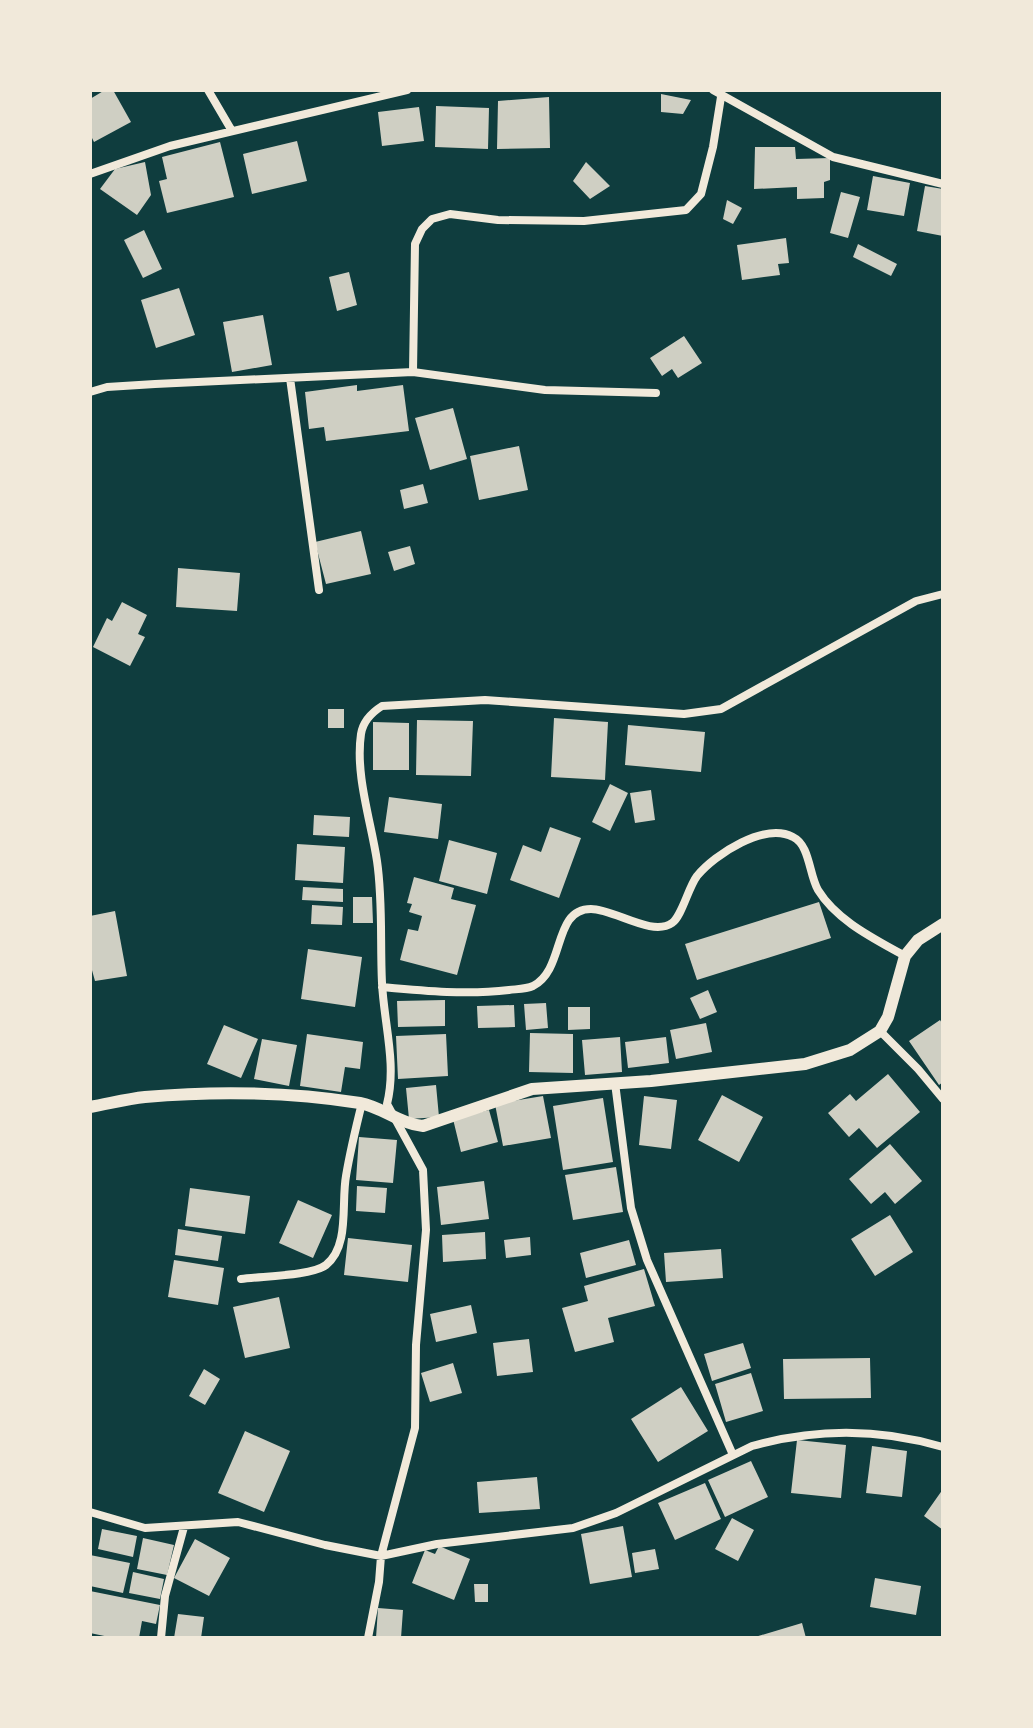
<svg xmlns="http://www.w3.org/2000/svg" width="1033" height="1728" viewBox="0 0 1033 1728" font-family="'IBM Plex Sans',sans-serif">
<style>
.building{fill:#cfcfc3}
.lines{fill:none;stroke-linecap:round;stroke-linejoin:round}
.minor{stroke:#f1e9da;stroke-width:8}
.tertiary{stroke:#f1e9da;stroke-width:12}
</style>
<rect width="100%" height="100%" fill="#0f3d3e"/>
<path class="building" d="M105 90H113L131 122 94 142 90 134V99Z
M661 94 691 100 683 114 661 112Z
M549 97 550 148 497 149 498 101Z
M436 106 489 108 488 149 435 147Z
M419 107 424 141 382 146 378 112Z
M297 141 307 181 252 194 243 154Z
M220 142 234 197 167 213 159 181 167 179 162 157Z
M755 147H795L796 159 830 158V180L824 182V198L797 199V187L754 189Z
M145 162 151 195 137 215 100 189 115 169Z
M586 162 610 186 590 199 573 181Z
M873 176 910 183 904 216 867 210Z
M925 186 943 189V236L917 231Z
M841 192 860 197 848 238 830 233Z
M727 200 742 208 733 224 723 219Z
M144 230 162 269 143 278 124 240Z
M786 238 789 263 778 264 780 275 742 280 737 245Z
M858 244 897 264 891 276 853 257Z
M349 272 357 305 337 311 329 277Z
M179 288 195 335 156 348 141 300Z
M263 315 272 365 232 372 223 322Z
M684 336 702 363 678 378 672 369 662 376 650 358Z
M357 385V391L403 385 409 431 326 441 324 427 309 429 305 392Z
M453 408 467 459 430 470 415 418Z
M519 446 528 490 479 500 470 456Z
M423 484 428 503 404 509 400 490Z
M361 531 371 574 326 584 315 542Z
M410 546 415 564 394 571 388 552Z
M178 568 240 573 237 611 176 607Z
M122 602 147 615 138 634 145 637 130 666 93 647 107 618 112 621Z
M328 709H344V728H328Z
M554 718 608 722 605 780 551 777Z
M417 720 473 721 471 776 416 775Z
M373 722 409 723V770H373Z
M628 725 705 732 701 772 625 765Z
M610 784 628 793 610 831 592 822Z
M651 790 655 820 635 823 630 793Z
M389 797 442 804 438 839 384 832Z
M314 815 350 817 349 837 313 835Z
M550 827 581 838 559 898 510 880 523 845 541 852Z
M449 840 497 853 487 894 439 881Z
M297 844 345 847 343 883 295 880Z
M414 877 454 888 451 899 476 905 457 975 400 960 408 929 418 931 422 916 409 912 412 904 407 903Z
M303 887 343 889V902L302 900Z
M353 897H372L373 923H353Z
M819 902 831 938 697 980 685 944Z
M312 905 343 907 342 925 311 924Z
M115 911 127 976 95 981 90 963V916Z
M308 949 362 957 355 1007 301 999Z
M708 990 717 1012 700 1019 690 998Z
M445 1000V1026L398 1027 397 1001Z
M546 1003 548 1028 526 1030 524 1004Z
M514 1005 515 1027 478 1028 477 1006Z
M568 1007H590V1029L568 1030Z
M940 1020 943 1025V1082L939 1085 909 1041Z
M706 1023 712 1052 676 1059 670 1030Z
M224 1025 258 1039 241 1078 207 1064Z
M530 1033 573 1034V1073L529 1072Z
M307 1034 363 1042 360 1069 345 1067 341 1092 300 1086Z
M446 1034 448 1076 398 1079 396 1036Z
M620 1037 622 1072 585 1075 582 1040Z
M666 1037 669 1063 628 1068 625 1042Z
M262 1039 297 1045 289 1086 254 1079Z
M888 1074 920 1112 877 1148 859 1128 849 1137 828 1113 850 1094 856 1101Z
M436 1085 439 1117 409 1119 406 1088Z
M722 1095 763 1117 739 1162 698 1140Z
M543 1096 551 1138 503 1146 495 1104Z
M644 1096 677 1100 671 1149 639 1145Z
M603 1098 613 1162 563 1170 553 1106Z
M489 1110 498 1142 461 1152 453 1119Z
M359 1137 397 1140 393 1183 356 1180Z
M890 1144 922 1181 895 1204 885 1192 871 1204 849 1179Z
M616 1167 623 1212 573 1220 565 1175Z
M484 1181 489 1219 441 1225 437 1187Z
M357 1186 387 1188 385 1213 356 1211Z
M190 1188 250 1196 245 1234 185 1226Z
M298 1200 332 1215 313 1258 279 1243Z
M890 1215 913 1252 875 1276 851 1239Z
M178 1229 222 1236 218 1261 175 1255Z
M485 1232 486 1259 443 1262 442 1235Z
M530 1237 531 1255 506 1258 504 1240Z
M348 1238 412 1245 408 1282 344 1275Z
M629 1240 636 1265 586 1278 580 1253Z
M721 1249 723 1278 666 1282 664 1253Z
M174 1260 224 1268 218 1305 168 1297Z
M644 1269 655 1306 608 1318 614 1342 575 1352 562 1308 588 1301 584 1286Z
M279 1297 290 1348 245 1358 233 1307Z
M471 1305 477 1333 436 1342 430 1314Z
M529 1339 533 1372 497 1376 493 1343Z
M743 1343 751 1368 712 1381 704 1354Z
M870 1358 871 1398 784 1399 783 1359Z
M453 1363 462 1393 430 1402 421 1373Z
M204 1369 220 1379 205 1405 189 1396Z
M751 1373 763 1411 726 1422 715 1384Z
M681 1387 708 1431 658 1462 631 1419Z
M245 1431 290 1451 264 1512 218 1493Z
M797 1440 846 1445 841 1498 791 1493Z
M872 1446 907 1451 902 1497 866 1493Z
M751 1461 768 1497 725 1517 708 1480Z
M537 1477 540 1509 479 1513 477 1482Z
M705 1483 721 1519 675 1540 658 1503Z
M943 1489V1530L924 1516Z
M732 1518 754 1530 738 1561 715 1549Z
M623 1526 632 1577 590 1584 581 1534Z
M102 1529 137 1536 133 1557 98 1549Z
M143 1538 174 1545 167 1575 137 1569Z
M195 1539 230 1558 209 1596 174 1578Z
M439 1546 470 1559 454 1600 412 1583 425 1550 435 1554Z
M655 1549 659 1569 635 1573 632 1553Z
M90 1555 130 1563 123 1593 90 1586Z
M133 1572 164 1579 160 1599 129 1593Z
M875 1578 921 1586 916 1615 870 1607Z
M474 1584H488V1602H475Z
M90 1591 160 1605 156 1624 142 1621 139 1638H114L90 1633Z
M378 1608 403 1610 401 1638H376Z
M178 1614 204 1617 201 1638H174Z
M802 1623 806 1638H755V1637Z"/>
<g class="lines">
<path class="minor" d="M208 90 232 131
M713 90 833 157 943 184
M90 174 170 146 407 90
M413 372 415 244 422 229 432 219 450 214 498 220 584 221 686 210 701 194 713 147 721 97
M290 378 319 590
M90 392 107 387 155 384 413 372 545 390 656 393
M382 987C425 991 466 995 509 990 517 989 526 989 533 986 566 969 552 909 591 909 614 909 652 937 672 923 682 916 688 888 697 876 715 854 765 822 793 837 810 845 809 875 818 890 837 921 875 939 905 956
M880 1031 918 1069 943 1099
M615 1083 631 1208 647 1260 733 1455
M241 1279C262 1276 312 1276 326 1265 350 1246 341 1203 346 1176 350 1152 356 1127 362 1103
M90 1512 145 1528 238 1522 325 1545 381 1556 437 1544 573 1528 616 1513 752 1446C816 1428 879 1428 943 1447
M161 1638 165 1596 184 1527
M368 1638 379 1582 381 1556 415 1428 416 1345 426 1230 423 1170 387 1104C397 1064 384 1024 382 983 380 943 383 901 377 861 371 821 355 775 361 734 363 721 371 713 382 706L485 700 684 714 721 709 916 601 943 594"/>
<path class="tertiary" d="M90 1107C108 1104 126 1099 145 1097 214 1091 290 1092 360 1103 382 1107 400 1124 423 1126L532 1089 651 1081 805 1064 850 1050 880 1031 888 1017 905 956 918 940 943 924"/>
</g>
<rect width="1033" height="1728" fill="none" stroke="#f1e9da" stroke-width="184"/>
</svg>
